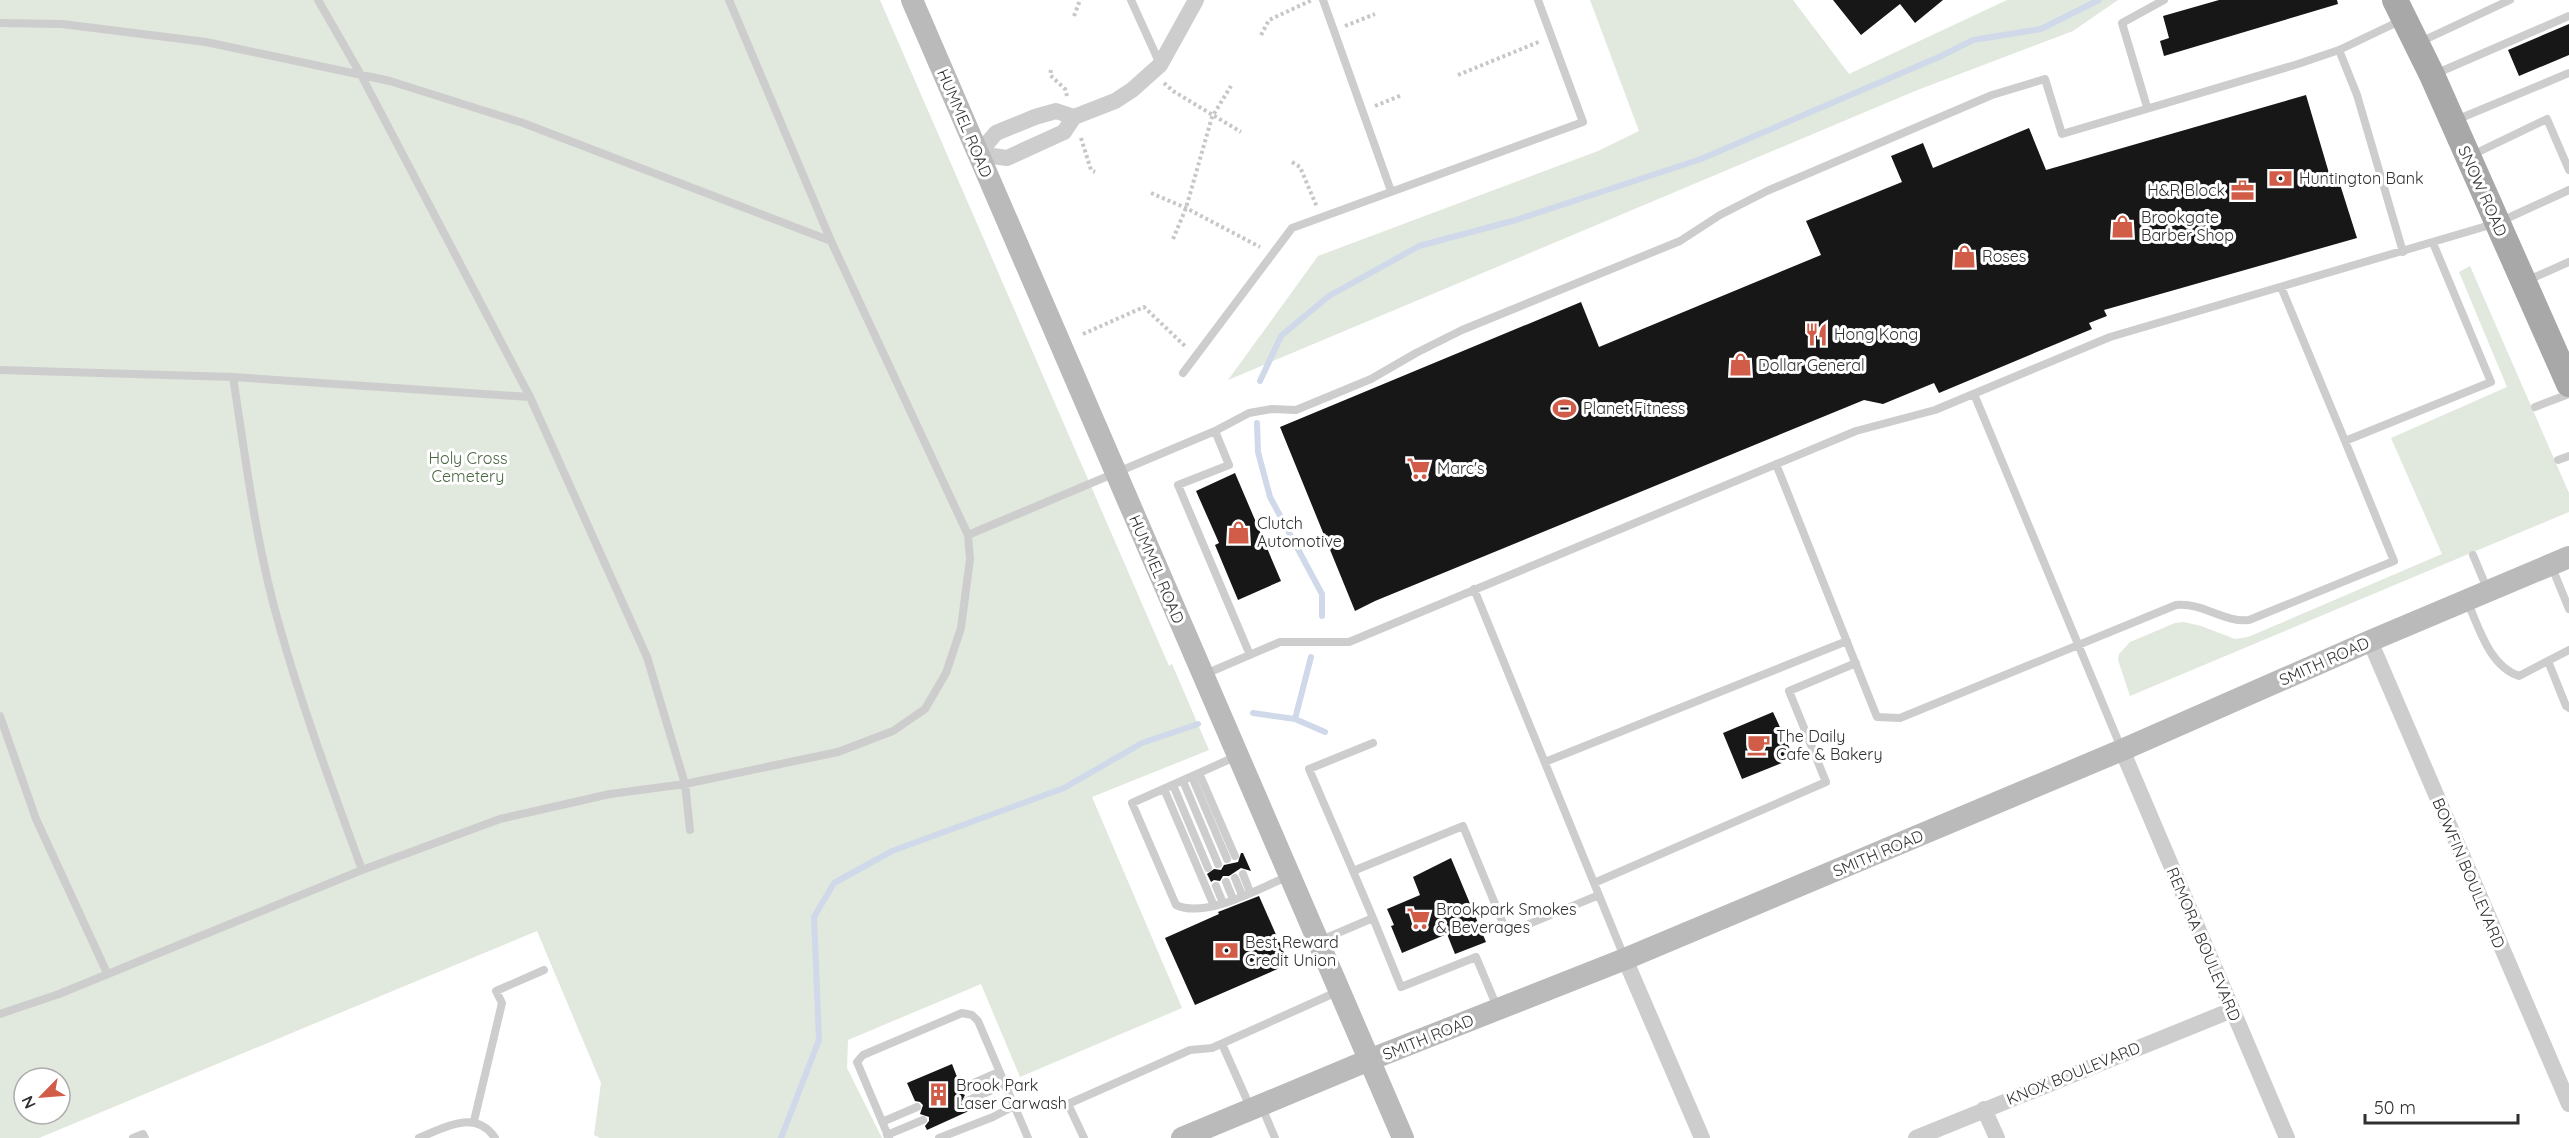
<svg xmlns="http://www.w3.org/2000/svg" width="2569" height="1138" viewBox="0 0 2569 1138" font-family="Quicksand,sans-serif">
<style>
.green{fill:#e1e8dd;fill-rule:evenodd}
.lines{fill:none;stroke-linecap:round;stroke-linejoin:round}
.stream{stroke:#cfd9e9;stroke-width:6}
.building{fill:#171717}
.path{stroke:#c7c7c7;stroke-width:4;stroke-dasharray:3 3;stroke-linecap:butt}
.lane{stroke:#cdcdcd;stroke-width:8}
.street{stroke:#cdcdcd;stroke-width:16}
.secondary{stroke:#bababa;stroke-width:22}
.primary{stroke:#a8a8a8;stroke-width:26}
.labels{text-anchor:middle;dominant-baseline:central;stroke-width:6;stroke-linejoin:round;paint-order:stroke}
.street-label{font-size:16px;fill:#303030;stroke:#fff}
.poi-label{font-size:16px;fill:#303030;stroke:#fff;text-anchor:start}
.park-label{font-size:16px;fill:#4c6742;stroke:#fff}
</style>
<rect width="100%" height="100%" fill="#fff"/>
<path class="green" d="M0 0H880L1169 666 1172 664 1209 750 1092 797 1182 1008 1020 1077 981 984 848 1040 847 1068 882 1138H600L594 1135 601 1083 537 931 39 1138H0ZM24 1078H60V1114H24Z
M1590 0H1793L1849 74 2007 0H2118L2073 31 1915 91 1228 380 1318 256 1598 151 1639 131Z
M2470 266 2569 493V512L2130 696 2118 660 2119 654 2130 642 2175 623 2184 622 2201 626 2235 639 2248 637 2442 554 2391 438 2507 387 2459 272Z"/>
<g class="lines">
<path class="stream" d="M1260 381 1281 336 1329 296 1419 246 1516 220 1701 159 1939 57 1973 40 2041 29 2099 0
M1257 423 1258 452 1270 497 1322 594V616
M1253 713 1295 719 1311 657
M1295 719 1325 732
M781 1138 819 1040 814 917 834 883 892 851 1064 788 1142 743 1198 724"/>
</g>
<path class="building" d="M1833 0H1943L1915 23 1900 4 1861 35Z
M2219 0H2337L2338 4 2164 56 2160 41 2169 38 2163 16Z
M2569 24V55L2519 76 2508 50Z
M2306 95 2331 180 2338 178 2357 238 2104 310 2107 316 2089 323 2092 329 1939 393 1934 383 1883 404 1864 400 1375 601 1355 611 1280 427 1581 302 1599 347 1821 255 1806 221 1902 182 1891 156 1923 143 1933 168 2029 128 2046 170Z
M1235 473 1281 581 1238 600 1215 545 1219 543 1196 491Z
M1773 712 1794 758 1742 779 1723 733Z
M1241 853H1243L1251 871 1241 868 1229 876H1223L1220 881 1214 880 1211 882 1207 874 1214 869 1221 870 1224 865 1238 862Z
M1451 858 1486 942 1455 954 1447 934 1402 953 1391 926 1394 925 1387 909 1420 895 1413 877Z
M1259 896 1289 964 1195 1005 1165 938 1219 914 1218 912Z
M952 1064 959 1082 956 1087V1091L965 1095 961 1103 964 1106 970 1107 971 1110 927 1130 925 1126 929 1121V1117L920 1114 923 1105 920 1102 915 1101 907 1083Z"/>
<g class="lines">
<path class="path" d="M1074 16 1080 0
M1345 26 1375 14
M1261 35 1269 20 1312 0
M1051 70 1050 75 1065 89 1067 96
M1458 75 1541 41
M1164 83 1173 91 1241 132
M1375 106 1402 95
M1081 138 1091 170 1095 172
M1292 162 1300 167 1317 207
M1151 193 1186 208 1260 247
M1173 239 1186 208 1212 117 1231 86
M1083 334 1144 307 1187 348"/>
<path class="lane" d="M318 0 361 75 530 397 647 657 685 784 690 830
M1131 0 1160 64
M1323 0 1391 191
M2402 20 2339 50 2357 95 2403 252
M0 23 62 24 206 42 390 81 523 123 831 241
M2420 42 2510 0
M2435 74 2569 16
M2147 107 2122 23 2164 0
M2456 120 2569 73
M2470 156 2547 119 2569 170
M2526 281 2569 262
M2281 287 2345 441 2491 382 2433 243
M0 370 233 377 530 397
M1183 373 1292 228 1583 122 1538 0
M233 377C246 461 256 546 280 628 303 710 333 790 362 870
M1974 394 2122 750
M2535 407 2569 394
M1215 431 1249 413 1272 409 1296 410 1371 379 1416 353 1462 330 1680 241 1720 215 1767 191 1992 95 2045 79 2062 134 2298 64 2339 50
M2558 460 2569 456
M1776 464 1877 717 1900 718 2176 605C2203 602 2224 623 2249 620L2394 561 2345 441
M968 535 1215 431 1229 465 1178 485 1250 655
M2473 555 2488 591
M2551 565 2569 609
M1474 589 1625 959
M2467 601C2479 627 2489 666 2519 676L2569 650
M2548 661 2566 706 2569 708
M1203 675 1280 642H1349L1856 431 1935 410 2110 337 2497 223 2569 190
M0 716 36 819 107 973
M1237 756 1132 803 1176 905C1207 919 1259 888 1289 876
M1545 762 1847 641
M1199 773 1235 856
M1192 777 1227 859
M1183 781 1218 864
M1173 785 1208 868
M1164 789 1214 906
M1353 871 1309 769 1373 743
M1243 874 1250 892
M1235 878 1242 895
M1226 882 1233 899
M1594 883 1826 782 1789 691 1856 663
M1216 886 1223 903
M1373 918 1401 987 1476 957 1497 1007
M1319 941 1373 918 1353 871 1463 826 1507 933 1599 895
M0 1014 59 994 362 870 500 819 610 794 685 784 838 752 893 731 925 709 946 673 961 628 970 559 968 535 831 241 729 0
M1222 1044 1251 1109
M962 1088 999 1072
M967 1101 1004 1085
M1261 1105 1275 1138
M474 1121 502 1003 496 991 544 970
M882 1122 917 1107
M887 1135 923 1120
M133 1138 143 1134 145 1138
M419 1138C445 1127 476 1109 495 1138
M889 1138 857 1062 863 1055 962 1013 972 1015 978 1021 1028 1138
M939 1138 993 1117 1014 1106
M1084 1138 1068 1104 1190 1050 1212 1048 1339 991"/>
<path class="street" d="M978 154 1007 158 1064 132 1074 117 1115 101 1132 90 1160 65 1196 0
M978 154 996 133 1035 117 1056 111 1074 117
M2370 641 2569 1104
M2122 750 2287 1138
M1625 959 1702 1138
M1984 1109 1997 1138
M1916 1138 2232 1010"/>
<path class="secondary" d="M912 0 1403 1138
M1182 1138 1369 1060 1625 959 2122 750 2370 641 2569 557"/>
<path class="primary" d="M2395 0 2432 75 2569 384"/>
</g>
<defs>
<symbol id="bank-bare" viewBox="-9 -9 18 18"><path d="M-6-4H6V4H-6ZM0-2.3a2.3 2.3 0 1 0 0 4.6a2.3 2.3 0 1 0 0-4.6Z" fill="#d15c48" stroke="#fff" stroke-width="2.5" paint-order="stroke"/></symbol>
<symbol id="office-bare" viewBox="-9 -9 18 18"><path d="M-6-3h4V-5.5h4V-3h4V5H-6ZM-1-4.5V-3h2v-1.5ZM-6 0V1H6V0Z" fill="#d15c48" stroke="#fff" stroke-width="2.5" paint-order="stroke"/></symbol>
<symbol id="shop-bare" viewBox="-9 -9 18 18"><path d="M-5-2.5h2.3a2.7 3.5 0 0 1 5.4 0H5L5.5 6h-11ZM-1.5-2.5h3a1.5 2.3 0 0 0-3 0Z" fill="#d15c48" stroke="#fff" stroke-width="2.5" paint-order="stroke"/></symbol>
<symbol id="restaurant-bare" viewBox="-9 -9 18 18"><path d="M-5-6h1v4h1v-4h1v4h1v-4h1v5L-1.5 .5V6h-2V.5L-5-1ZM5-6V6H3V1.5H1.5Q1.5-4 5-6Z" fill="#d15c48" stroke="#fff" stroke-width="2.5" paint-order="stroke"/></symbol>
<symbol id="stadium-bare" viewBox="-9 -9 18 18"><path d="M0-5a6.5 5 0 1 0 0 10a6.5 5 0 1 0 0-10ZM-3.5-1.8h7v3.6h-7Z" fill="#d15c48" stroke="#fff" stroke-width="2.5" paint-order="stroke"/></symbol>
<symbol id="supermarket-bare" viewBox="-9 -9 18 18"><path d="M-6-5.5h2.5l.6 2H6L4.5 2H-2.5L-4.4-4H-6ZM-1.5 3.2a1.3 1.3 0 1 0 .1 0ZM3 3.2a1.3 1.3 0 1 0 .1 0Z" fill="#d15c48" stroke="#fff" stroke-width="2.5" paint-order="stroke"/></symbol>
<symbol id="cafe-bare" viewBox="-9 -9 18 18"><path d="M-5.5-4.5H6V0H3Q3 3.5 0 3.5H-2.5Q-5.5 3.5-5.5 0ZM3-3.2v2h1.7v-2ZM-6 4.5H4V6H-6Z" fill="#d15c48" stroke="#fff" stroke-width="2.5" paint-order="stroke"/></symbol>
<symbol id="building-bare" viewBox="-9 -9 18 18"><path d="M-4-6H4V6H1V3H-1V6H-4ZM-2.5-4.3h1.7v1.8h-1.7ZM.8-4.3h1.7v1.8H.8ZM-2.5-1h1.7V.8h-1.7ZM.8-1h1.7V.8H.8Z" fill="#d15c48" stroke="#fff" stroke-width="2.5" paint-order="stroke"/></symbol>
</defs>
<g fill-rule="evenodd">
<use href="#bank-bare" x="2264" y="162" width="33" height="33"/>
<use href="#office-bare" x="2226" y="174" width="33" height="33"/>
<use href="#shop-bare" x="2106" y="210" width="33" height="33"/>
<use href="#shop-bare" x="1948" y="240" width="33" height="33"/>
<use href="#restaurant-bare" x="1800" y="318" width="33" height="33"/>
<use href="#shop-bare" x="1724" y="348" width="33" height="33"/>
<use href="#stadium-bare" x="1548" y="392" width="33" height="33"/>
<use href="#supermarket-bare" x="1402" y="452" width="33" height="33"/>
<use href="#shop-bare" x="1222" y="516" width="33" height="33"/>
<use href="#cafe-bare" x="1742" y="728" width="33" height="33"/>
<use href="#supermarket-bare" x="1402" y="902" width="33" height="33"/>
<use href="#bank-bare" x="1210" y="934" width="33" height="33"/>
<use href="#building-bare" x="922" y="1078" width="33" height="33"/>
</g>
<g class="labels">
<g class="street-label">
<text transform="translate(965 123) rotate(67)">HUMMEL ROAD</text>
<text transform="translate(2483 191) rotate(66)">SNOW ROAD</text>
<text transform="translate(1157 569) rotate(67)">HUMMEL ROAD</text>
<text transform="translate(2324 661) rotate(-24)">SMITH ROAD</text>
<text transform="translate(1878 853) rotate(-23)">SMITH ROAD</text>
<text transform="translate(2469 873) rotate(67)">BOWFIN BOULEVARD</text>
<text transform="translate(2204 944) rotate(67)">REMORA BOULEVARD</text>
<text transform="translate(1428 1037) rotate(-22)">SMITH ROAD</text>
<text transform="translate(2073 1073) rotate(-22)">KNOX BOULEVARD</text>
</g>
<g class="poi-label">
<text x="2299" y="178">Huntington Bank</text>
<text x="2225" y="190" text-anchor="end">H&amp;R Block</text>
<text x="2141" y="217">Brookgate<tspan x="2141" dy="18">Barber Shop</tspan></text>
<text x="1982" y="256">Roses</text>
<text x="1834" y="334">Hong Kong</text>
<text x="1758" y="365">Dollar General</text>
<text x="1583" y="408">Planet Fitness</text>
<text x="1437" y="468">Marc's</text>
<text x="1257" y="523">Clutch<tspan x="1257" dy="18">Automotive</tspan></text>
<text x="1776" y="736">The Daily<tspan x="1776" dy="18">Cafe &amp; Bakery</tspan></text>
<text x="1436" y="909">Brookpark Smokes<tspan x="1436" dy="18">&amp; Beverages</tspan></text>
<text x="1245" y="942">Best Reward<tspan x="1245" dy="18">Credit Union</tspan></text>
<text x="956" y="1085">Brook Park<tspan x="956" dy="18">Laser Carwash</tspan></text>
</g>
<g class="park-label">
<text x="468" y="458">Holy Cross<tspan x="468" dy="18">Cemetery</tspan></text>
</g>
</g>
<g transform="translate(42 1096) rotate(245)"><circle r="28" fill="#ffffff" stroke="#acacac" stroke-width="1.5"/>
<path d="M0-4.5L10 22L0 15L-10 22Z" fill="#d15c48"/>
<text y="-9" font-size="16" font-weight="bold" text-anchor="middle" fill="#303030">N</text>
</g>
<path d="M2365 1114v9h153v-9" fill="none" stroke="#303030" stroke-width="3"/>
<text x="2374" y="1114" font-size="18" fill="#303030" stroke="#ffffff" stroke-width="4.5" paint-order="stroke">50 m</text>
</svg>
